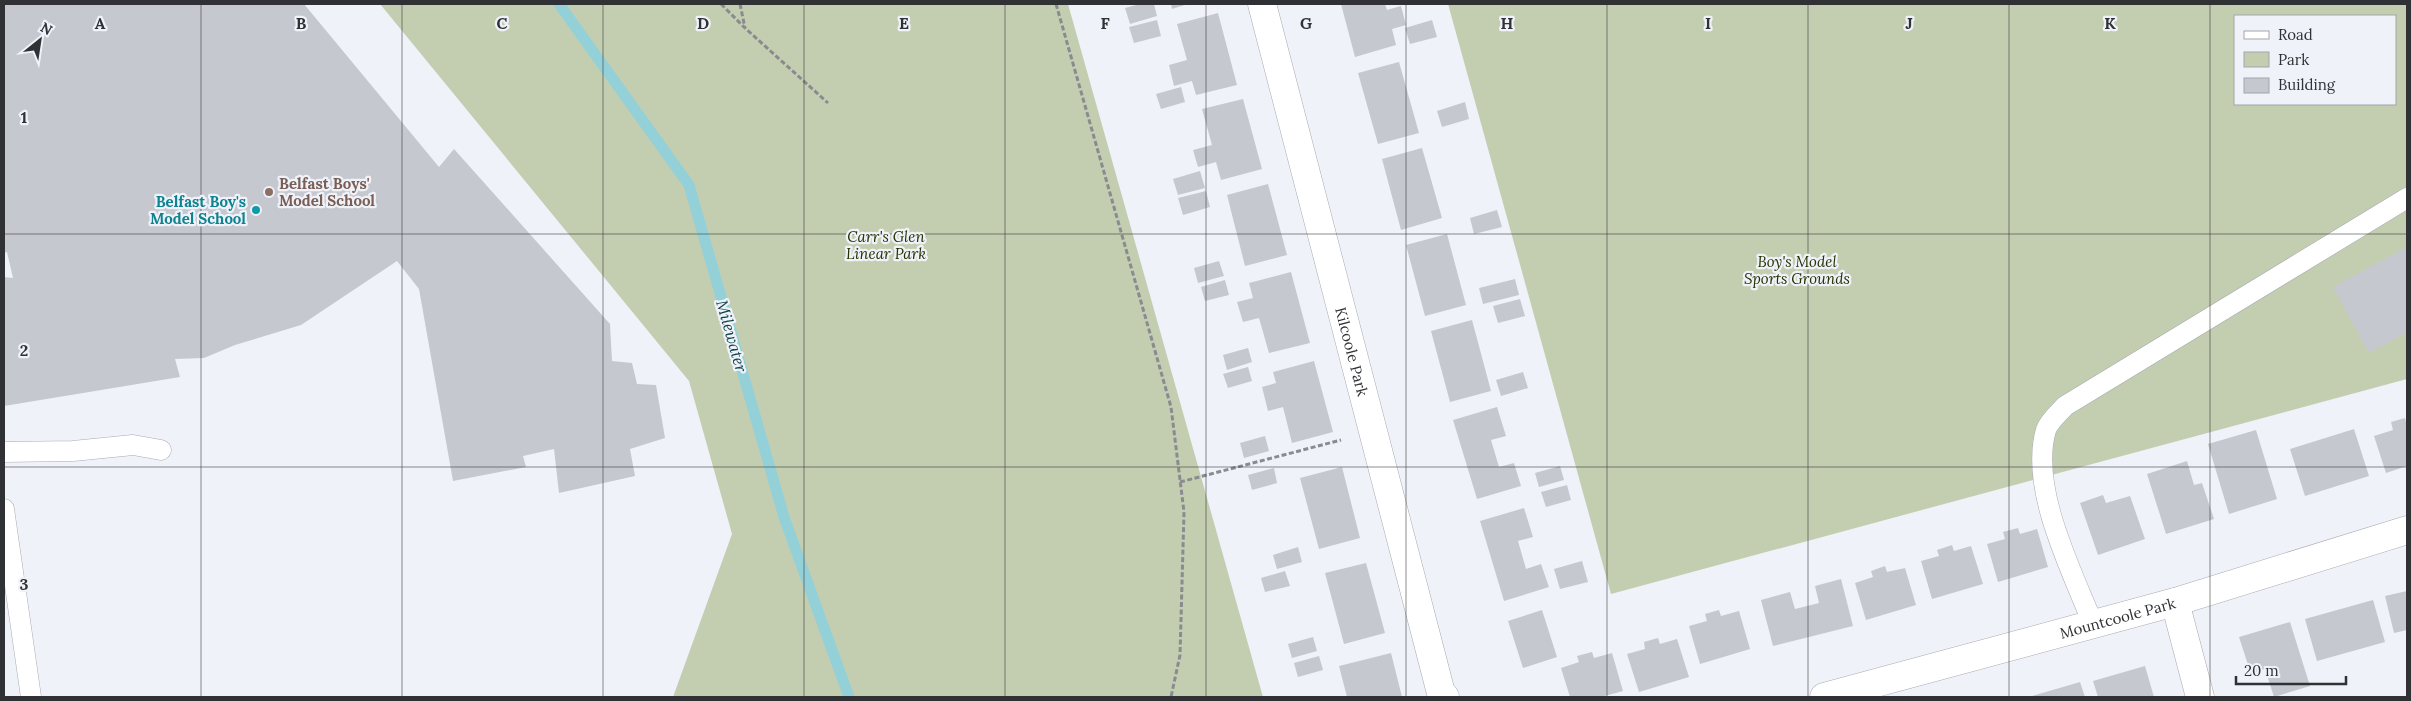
<svg xmlns="http://www.w3.org/2000/svg" width="2411" height="701" viewBox="0 0 2411 701" font-family="Lora,serif">
<style>
.green{fill:#c3ceb1;fill-rule:evenodd}
.lines{fill:none;stroke-linecap:round;stroke-linejoin:round}
.stream{stroke:#94d0d7;stroke-width:11}
.building{fill:#c6c8cf}
.service-casing{stroke:#a9abb2;stroke-width:21}
.minor-casing{stroke:#a9abb2;stroke-width:29}
.path{stroke:#898b90;stroke-width:3;stroke-dasharray:5 2.5;stroke-linecap:butt}
.service{stroke:#fff;stroke-width:20}
.minor{stroke:#fff;stroke-width:28}
.grid{fill:none;stroke:#303134;stroke-width:1;stroke-opacity:0.55}
.education-dot{fill:#8d6e63;stroke:#f0f2f9;stroke-width:2}
.culture-dot{fill:#0f9aa8;stroke:#f0f2f9;stroke-width:2}
.labels{text-anchor:middle;dominant-baseline:central;stroke-width:4.5;stroke-linejoin:round;paint-order:stroke}
.education-label{font-size:15px;font-weight:bold;fill:#785e54;stroke:#f0f2f9;text-anchor:start}
.culture-label{font-size:15px;font-weight:bold;fill:#0d838f;stroke:#f0f2f9;text-anchor:end}
.park-label{font-size:15px;font-style:italic;fill:#243200;stroke:#f0f2f9}
.street-label{font-size:15px;fill:#303134;stroke:#f0f2f9}
.water-label{font-size:16px;font-style:italic;fill:#0c4449;stroke:#f0f2f9}
.grid-label{font-size:16px;text-anchor:middle;font-weight:bold;fill:#303134;stroke:#f0f2f9;stroke-width:4.5;stroke-linejoin:round;paint-order:stroke}
</style>
<rect width="100%" height="100%" fill="#f0f2f9"/>
<path class="green" d="M380 4H1068L1263 697H673L732 534 689 381Z
M1448 4H2407V379L1611 594ZM2235 16H2395V104H2235Z"/>
<g class="lines">
<path class="stream" d="M559 4 689 185 784 517 849 697"/>
</g>
<path class="building" d="M4 4H304L439 167 454 149 610 324 612 361 632 363 637 384 656 385 665 438 630 449 635 476 559 493 554 449 523 456 526 467 453 481 419 289 397 261 301 325 235 345 204 358 175 359 180 377 4 406V277L13 278 7 252 4 253Z
M1140 4H1154L1157 16 1130 24 1125 8Z
M1171 4H1188L1172 9Z
M1341 4H1385L1387 10 1401 6 1406 25 1392 29 1396 45 1355 57Z
M1218 13 1237 85 1196 95 1192 81 1174 86 1169 65 1187 60 1177 24Z
M1157 20 1161 36 1134 43 1129 27Z
M1432 20 1437 37 1410 44 1405 28Z
M1399 62 1419 133 1378 144 1358 73Z
M1181 87 1185 102 1161 109 1156 94Z
M1243 99 1262 169 1221 180 1216 162 1198 167 1193 150 1212 145 1202 109Z
M1465 102 1469 119 1442 127 1437 111Z
M1422 148 1442 218 1401 230 1382 159Z
M1200 171 1205 188 1178 195 1173 179Z
M1268 184 1287 255 1245 266 1227 195Z
M1206 191 1210 207 1183 215 1178 198Z
M1497 210 1502 227 1474 234 1470 218Z
M1447 234 1466 305 1425 316 1406 245Z
M2407 247V332L2369 353 2333 287Z
M1219 261 1224 276 1198 283 1194 268Z
M1291 272 1310 343 1269 353 1259 318 1243 322 1237 302 1253 298 1249 283Z
M1515 279 1519 295 1483 304 1479 288Z
M1225 280 1229 295 1205 301 1201 287Z
M1520 299 1525 316 1498 323 1493 306Z
M1472 320 1491 391 1450 402 1431 331Z
M1248 348 1252 362 1227 370 1223 355Z
M1314 361 1333 432 1292 443 1283 407 1268 411 1262 387 1276 383 1273 372Z
M1248 367 1252 381 1228 388 1223 374Z
M1523 372 1528 388 1501 396 1496 380Z
M1497 407 1506 436 1491 440 1499 467 1514 463 1521 486 1477 499 1453 420Z
M2405 418 2407 426V466L2386 473 2374 436 2393 430 2391 422Z
M2354 429 2369 476 2305 496 2290 449Z
M2256 430 2277 499 2229 514 2208 444Z
M1265 436 1269 451 1244 458 1240 443Z
M2187 461 2194 485 2202 483 2214 519 2166 534 2147 474Z
M1560 466 1564 480 1539 487 1535 473Z
M1342 467 1360 538 1319 549 1300 478Z
M1274 468 1277 483 1252 490 1248 475Z
M1567 485 1571 500 1546 507 1541 492Z
M2103 495 2106 503 2130 496 2145 539 2098 555 2080 503Z
M1524 508 1533 537 1518 541 1526 569 1541 564 1549 587 1504 601 1480 521Z
M2018 528 2020 534 2037 529 2048 567 1998 582 1987 544 2005 539 2003 532Z
M1952 545 1954 551 1971 546 1983 584 1932 599 1921 561 1939 556 1937 550Z
M1298 547 1302 562 1277 569 1273 555Z
M1582 561 1588 582 1560 589 1554 569Z
M1366 563 1385 633 1344 644 1325 573Z
M1885 566 1887 572 1905 568 1916 605 1866 620 1855 583 1873 577 1871 571Z
M1285 571 1290 586 1265 592 1261 578Z
M1841 579 1853 626 1773 646 1761 600 1790 592 1795 609 1819 603 1815 586Z
M2407 591V630L2394 633 2385 596Z
M2373 600 2385 642 2317 661 2305 619Z
M1542 610 1557 657 1523 668 1508 621Z
M1719 610 1721 616 1739 611 1750 649 1700 664 1689 626 1707 621 1705 614Z
M2290 622 2310 686 2274 697 2265 669 2251 674 2239 637Z
M1313 637 1317 651 1292 658 1288 644Z
M1658 638 1660 644 1677 639 1689 677 1639 692 1627 654 1645 649 1644 642Z
M1592 652 1594 658 1612 653 1623 691 1601 697H1570L1561 668 1579 662 1577 656Z
M1391 653 1402 697H1347L1339 666Z
M1319 656 1323 670 1298 677 1294 663Z
M2145 666 2154 697H2098L2093 681Z
M2080 682 2085 697H2029Z"/>
<g class="lines">
<defs>
<path id="service" d="M4 452 73 451 133 445 161 450
M4 509 31 697
M2093 624C2072 571 2029 488 2046 430 2049 421 2059 413 2065 406L2407 198"/>
<g id="minor">
<path id="s1" d="M1262 4 1441 693 1445 697"/>
<path d="M2175 602 2200 697"/>
<path id="s2" d="M1824 697 2175 602 2407 530"/>
</g>
</defs>
<use href="#service" class="service-casing"/>
<use href="#minor" class="minor-casing"/>
<path class="path" d="M721 4 745 28 828 103
M740 4 745 28
M1056 4 1171 407 1184 512 1180 655 1171 697
M1180 482 1341 440"/>
<use href="#service" class="service"/>
<use href="#minor" class="minor"/>
</g>
<path class="grid" d="M201 4V697M402 4V697M603 4V697M804 4V697M1005 4V697M1206 4V697M1406 4V697M1607 4V697M1808 4V697M2009 4V697M2210 4V697M4 234H2407M4 467H2407"/>
<circle class="education-dot" cx="269" cy="192" r="5"/>
<circle class="culture-dot" cx="256" cy="210" r="5"/>
<g class="labels">
<g class="education-label">
<text x="279" y="183">Belfast Boys'<tspan x="279" dy="17">Model School</tspan></text>
</g>
<g class="culture-label">
<text x="246" y="201">Belfast Boy's<tspan x="246" dy="17">Model School</tspan></text>
</g>
<g class="park-label">
<text x="886" y="236">Carr's Glen<tspan x="886" dy="17">Linear Park</tspan></text>
<text x="1797" y="261">Boy's Model<tspan x="1797" dy="17">Sports Grounds</tspan></text>
</g>
<g class="street-label">
<text stroke="none"><textPath href="#s1" startOffset="359">Kilcoole Park</textPath></text>
<text stroke="none"><textPath href="#s2" startOffset="304">Mountcoole Park</textPath></text>
</g>
<g class="water-label">
<text transform="translate(732 336) rotate(74)">Milewater</text>
</g>
</g>
<g class="grid-label">
<text x="100" y="29">A</text>
<text x="301" y="29">B</text>
<text x="502" y="29">C</text>
<text x="703" y="29">D</text>
<text x="904" y="29">E</text>
<text x="1105" y="29">F</text>
<text x="1306" y="29">G</text>
<text x="1507" y="29">H</text>
<text x="1708" y="29">I</text>
<text x="1909" y="29">J</text>
<text x="2110" y="29">K</text>
<text x="24" y="123">1</text>
<text x="24" y="356">2</text>
<text x="24" y="590">3</text>
</g>
<rect width="2411" height="701" fill="none" stroke="#303134" stroke-width="10"/>
<rect x="2234" y="15" width="162" height="90" fill="#f0f2f9" stroke="#a3a5aa"/>
<rect x="2244" y="31" width="25" height="8" fill="#ffffff" stroke="#a3a5aa"/>
<text x="2278" y="40" font-size="15" fill="#303134">Road</text>
<rect x="2244" y="52" width="25" height="15" fill="#c3ceb1" stroke="#a3a5aa"/>
<text x="2278" y="65" font-size="15" fill="#303134">Park</text>
<rect x="2244" y="78" width="25" height="15" fill="#c6c8cf" stroke="#a3a5aa"/>
<text x="2278" y="90" font-size="15" fill="#303134">Building</text>
<g transform="translate(40 40) rotate(30)" stroke="#f0f2f9" stroke-width="4" paint-order="stroke">
<path d="M0-4L9 19L0 12L-9 19Z" fill="#303134"/>
<text y="-8" font-size="14" font-weight="bold" text-anchor="middle" fill="#303134">N</text>
</g>
<path d="M2236 676v8h110v-8" fill="none" stroke="#303134" stroke-width="2.5"/>
<text x="2244" y="676" font-size="15" fill="#303134" stroke="#f0f2f9" stroke-width="4" paint-order="stroke">20 m</text>
</svg>
